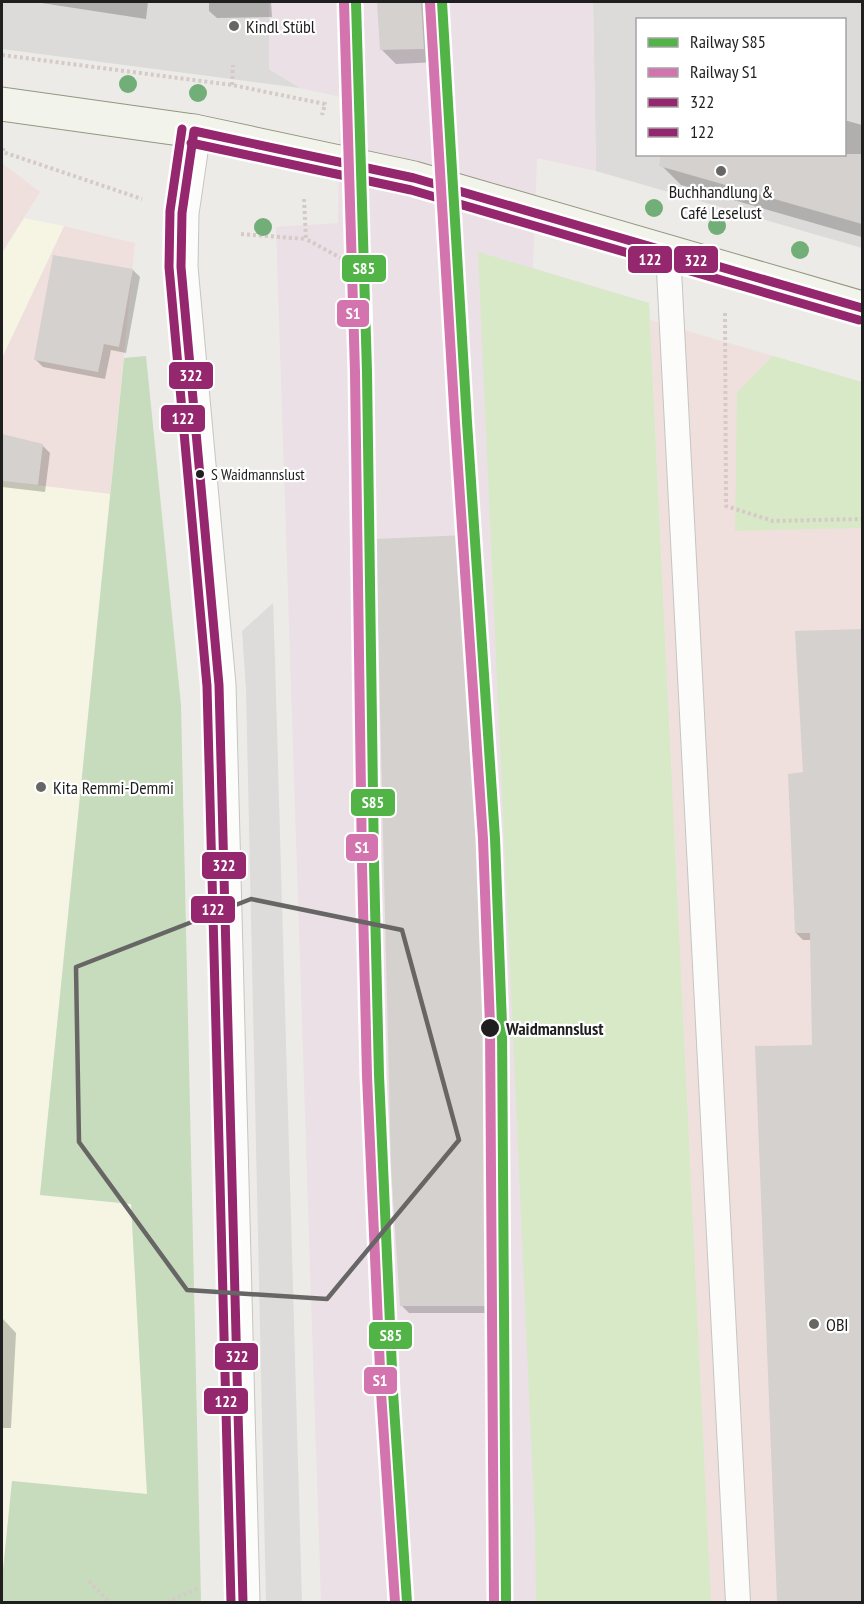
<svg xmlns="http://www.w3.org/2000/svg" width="864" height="1604" viewBox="0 0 864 1604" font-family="'PT Sans Narrow',sans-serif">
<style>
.residential{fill:#dcdbd9;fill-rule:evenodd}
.commercial{fill:#efe0dd}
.industrial{fill:#eae0e5}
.education{fill:#f6f5e3}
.grass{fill:#d8e9c7}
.forest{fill:#c7dbbd}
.parking{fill:#dddcdb}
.shadow{fill:#0003}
.building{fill:#d4d1ce}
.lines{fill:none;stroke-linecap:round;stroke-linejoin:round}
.service-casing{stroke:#c6c5c3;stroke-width:26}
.tertiary-casing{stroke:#c6c5c3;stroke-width:35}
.secondary-casing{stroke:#949680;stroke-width:35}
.path{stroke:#d6cac7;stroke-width:4;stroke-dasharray:3 3;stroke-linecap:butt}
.service{stroke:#fcfcfb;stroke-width:24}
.tertiary{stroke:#fcfcfb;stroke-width:33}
.secondary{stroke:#f2f3ea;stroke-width:33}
.bus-1-casing{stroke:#fff;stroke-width:14}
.bus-2-casing{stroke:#fff;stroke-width:14}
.bus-1{stroke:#95276e;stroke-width:9}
.bus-2{stroke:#95276e;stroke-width:9}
.rail-1-casing{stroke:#fff;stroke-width:15}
.rail-2-casing{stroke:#fff;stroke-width:15}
.rail-1{stroke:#52b447;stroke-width:10}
.rail-2{stroke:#d474ae;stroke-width:10}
.tree{fill:#72ae77}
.marked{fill:none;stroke:#676665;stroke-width:4.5;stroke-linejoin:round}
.poi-dot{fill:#676665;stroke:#fff;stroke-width:2}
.bus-dot{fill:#1f1f1f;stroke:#fff;stroke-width:2}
.labels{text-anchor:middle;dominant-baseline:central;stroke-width:4.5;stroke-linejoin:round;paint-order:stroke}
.bus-label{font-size:16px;fill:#1f1f1f;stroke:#fff;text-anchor:start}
.poi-label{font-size:18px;fill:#1f1f1f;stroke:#fff;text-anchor:start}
.stop-label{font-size:18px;font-weight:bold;fill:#1f1f1f;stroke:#fff;text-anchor:start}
.line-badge{stroke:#fff;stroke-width:2}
.badge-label{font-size:16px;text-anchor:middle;font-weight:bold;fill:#fff}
</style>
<rect width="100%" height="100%" fill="#edebe7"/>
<path class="residential" d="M2 2H269V69L300 88 2 49Z
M593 2H862V248L596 171ZM638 20H844V154H638Z"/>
<path class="commercial" d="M2 163 40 192 2 253Z
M64 226 135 243 110 494 2 481V358Z
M650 320 862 382V1602H711Z"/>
<path class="industrial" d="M269 2H593L596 171 537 158 533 268 649 303 711 1602H321L276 227 338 223 340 97 300 88 269 69Z"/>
<path class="education" d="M24 218 64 226 2 358V253Z
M2 481 110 494 40 1195 131 1204 147 1494 12 1481 2 1580Z"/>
<path class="grass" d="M478 252 649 303 711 1602H536L535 1528Z
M773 356 862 382V528L735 531 737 392Z"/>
<path class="forest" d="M146 356 181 705 201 1602H2V1580L12 1481 147 1494 131 1204 40 1195 124 358Z"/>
<path class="parking" d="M273 603 275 660 302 1602H266L246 689 242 631Z"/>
<path class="shadow" d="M35 2H148L146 19Z
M209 2H271L272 17 217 18 209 11Z
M379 2H434L438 62 396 64 382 50Z
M844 120 862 125V237L681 185 662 166 844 154Z
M133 270 140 277 126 353 111 350 105 379 43 367 36 360Z
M2 435 43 446 50 453 45 492 2 487Z
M465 536 473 543 495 886 502 1313H409L401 1305Z
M862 631V1602H779L756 1048 813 1047 812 940H803L796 933 804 774 797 633Z
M2 1318 16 1333 11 1428H2Z"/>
<path class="building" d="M377 2H421L424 49 380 50Z
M661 154H862V224L659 166Z
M53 255 133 269 119 347 104 344 98 372 34 360Z
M2 434 43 444 38 485 2 481Z
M466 535 489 878 495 1306H400L391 1167 376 539Z
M862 629V1602H777L755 1046 812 1045 810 933H795L788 774 803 772 795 631Z"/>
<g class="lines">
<defs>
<path id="service" d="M668 251 738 1602"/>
<path id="tertiary" d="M194 131 182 213 181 267 219 685 243 1602"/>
<path id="secondary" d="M2 104 194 131 414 178 862 308"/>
</defs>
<use href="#service" class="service-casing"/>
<use href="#tertiary" class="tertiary-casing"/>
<use href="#secondary" class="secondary-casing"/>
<path class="path" d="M2 55 232 85 325 104 322 115
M232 85 233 65
M3 148V152L142 199
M304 199 306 239 350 263
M241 234 306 239
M725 313 726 506 773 521 862 519
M89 1581 109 1602
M167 1602 199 1588"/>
<use href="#service" class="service"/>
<use href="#tertiary" class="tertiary"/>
<use href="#secondary" class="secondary"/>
<defs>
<path id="bus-1" d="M194 131 182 213 181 267 219 685 243 1602
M194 131 414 178 862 308"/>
<path id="bus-2" d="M182 129 170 211 169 267 207 686 231 1602
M191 143 411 190 859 320"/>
</defs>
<use href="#bus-1" class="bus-1-casing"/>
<use href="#bus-2" class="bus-2-casing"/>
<use href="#bus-1" class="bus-1"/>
<use href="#bus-2" class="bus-2"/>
<defs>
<path id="rail-1" d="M356 2 367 372 374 864 379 1075 393 1392 407 1602
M442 2 467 422 495 838 502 1025 506 1602"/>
<path id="rail-2" d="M344 2 355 372 362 864 367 1076 381 1392 395 1602
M430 3 455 423 483 839 490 1025 494 1602"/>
</defs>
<use href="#rail-1" class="rail-1-casing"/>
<use href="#rail-2" class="rail-2-casing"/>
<use href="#rail-1" class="rail-1"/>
<use href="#rail-2" class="rail-2"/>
</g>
<g class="tree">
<circle cx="128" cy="84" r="9"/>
<circle cx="198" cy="93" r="9"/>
<circle cx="654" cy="208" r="9"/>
<circle cx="717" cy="226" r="9"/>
<circle cx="263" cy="227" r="9"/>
<circle cx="800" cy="250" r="9"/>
</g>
<path class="marked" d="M251 899 402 930 459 1140 327 1299 187 1290 79 1142 76 967Z"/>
<g class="poi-dot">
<circle cx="234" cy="26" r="6"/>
<circle cx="721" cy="171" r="6"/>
<circle cx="41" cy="787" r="6"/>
<circle cx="814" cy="1324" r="6"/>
</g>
<g class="bus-dot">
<circle cx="200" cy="474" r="5"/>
<circle cx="490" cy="1028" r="10"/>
</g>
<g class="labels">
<g class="bus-label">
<text x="211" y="474">S Waidmannslust</text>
</g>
<g class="poi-label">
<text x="246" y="26">Kindl Stübl</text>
<text x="721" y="191" text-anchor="middle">Buchhandlung &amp;<tspan x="721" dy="21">Café Leselust</tspan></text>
<text x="53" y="787">Kita Remmi-Demmi</text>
<text x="826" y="1324">OBI</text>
</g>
<g class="stop-label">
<text x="506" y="1028">Waidmannslust</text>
</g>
</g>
<g class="line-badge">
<rect x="627" y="245" width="46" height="29" rx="6" fill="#95276e"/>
<rect x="673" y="245" width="46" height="29" rx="6" fill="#95276e"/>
<rect x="341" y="254" width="46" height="29" rx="6" fill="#52b447"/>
<rect x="336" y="299" width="34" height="29" rx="6" fill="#d474ae"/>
<rect x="168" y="361" width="46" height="29" rx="6" fill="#95276e"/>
<rect x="160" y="404" width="46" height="29" rx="6" fill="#95276e"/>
<rect x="350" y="788" width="46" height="29" rx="6" fill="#52b447"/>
<rect x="345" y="833" width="34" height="29" rx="6" fill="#d474ae"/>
<rect x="201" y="851" width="46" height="29" rx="6" fill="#95276e"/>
<rect x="190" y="895" width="46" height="29" rx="6" fill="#95276e"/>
<rect x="368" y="1321" width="45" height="29" rx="6" fill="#52b447"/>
<rect x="214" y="1342" width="45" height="29" rx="6" fill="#95276e"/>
<rect x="363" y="1366" width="35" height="29" rx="6" fill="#d474ae"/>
<rect x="203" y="1387" width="46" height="28" rx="6" fill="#95276e"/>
</g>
<g class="badge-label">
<text x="650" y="265">122</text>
<text x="696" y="266">322</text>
<text x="364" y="274">S85</text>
<text x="353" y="319">S1</text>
<text x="191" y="381">322</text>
<text x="183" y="424">122</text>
<text x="373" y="808">S85</text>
<text x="362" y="853">S1</text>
<text x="224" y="871">322</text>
<text x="213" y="915">122</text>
<text x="391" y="1341">S85</text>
<text x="237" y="1362">322</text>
<text x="380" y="1386">S1</text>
<text x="226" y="1407">122</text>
</g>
<rect width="864" height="1604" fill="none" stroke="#1f1f1f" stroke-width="6"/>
<rect x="636" y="18" width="210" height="138" fill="#ffffff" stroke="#a5a5a5" stroke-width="1.5"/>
<rect x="648" y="38" width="30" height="9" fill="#52b447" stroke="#a5a5a5" stroke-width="1.5"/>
<text x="690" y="48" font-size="18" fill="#1f1f1f">Railway S85</text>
<rect x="648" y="68" width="30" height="9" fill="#d474ae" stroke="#a5a5a5" stroke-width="1.5"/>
<text x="690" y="78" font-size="18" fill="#1f1f1f">Railway S1</text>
<rect x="648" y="98" width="30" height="9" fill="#95276e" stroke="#a5a5a5" stroke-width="1.5"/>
<text x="690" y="108" font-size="18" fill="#1f1f1f">322</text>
<rect x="648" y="128" width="30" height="9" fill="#95276e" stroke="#a5a5a5" stroke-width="1.5"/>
<text x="690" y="138" font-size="18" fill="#1f1f1f">122</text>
</svg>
